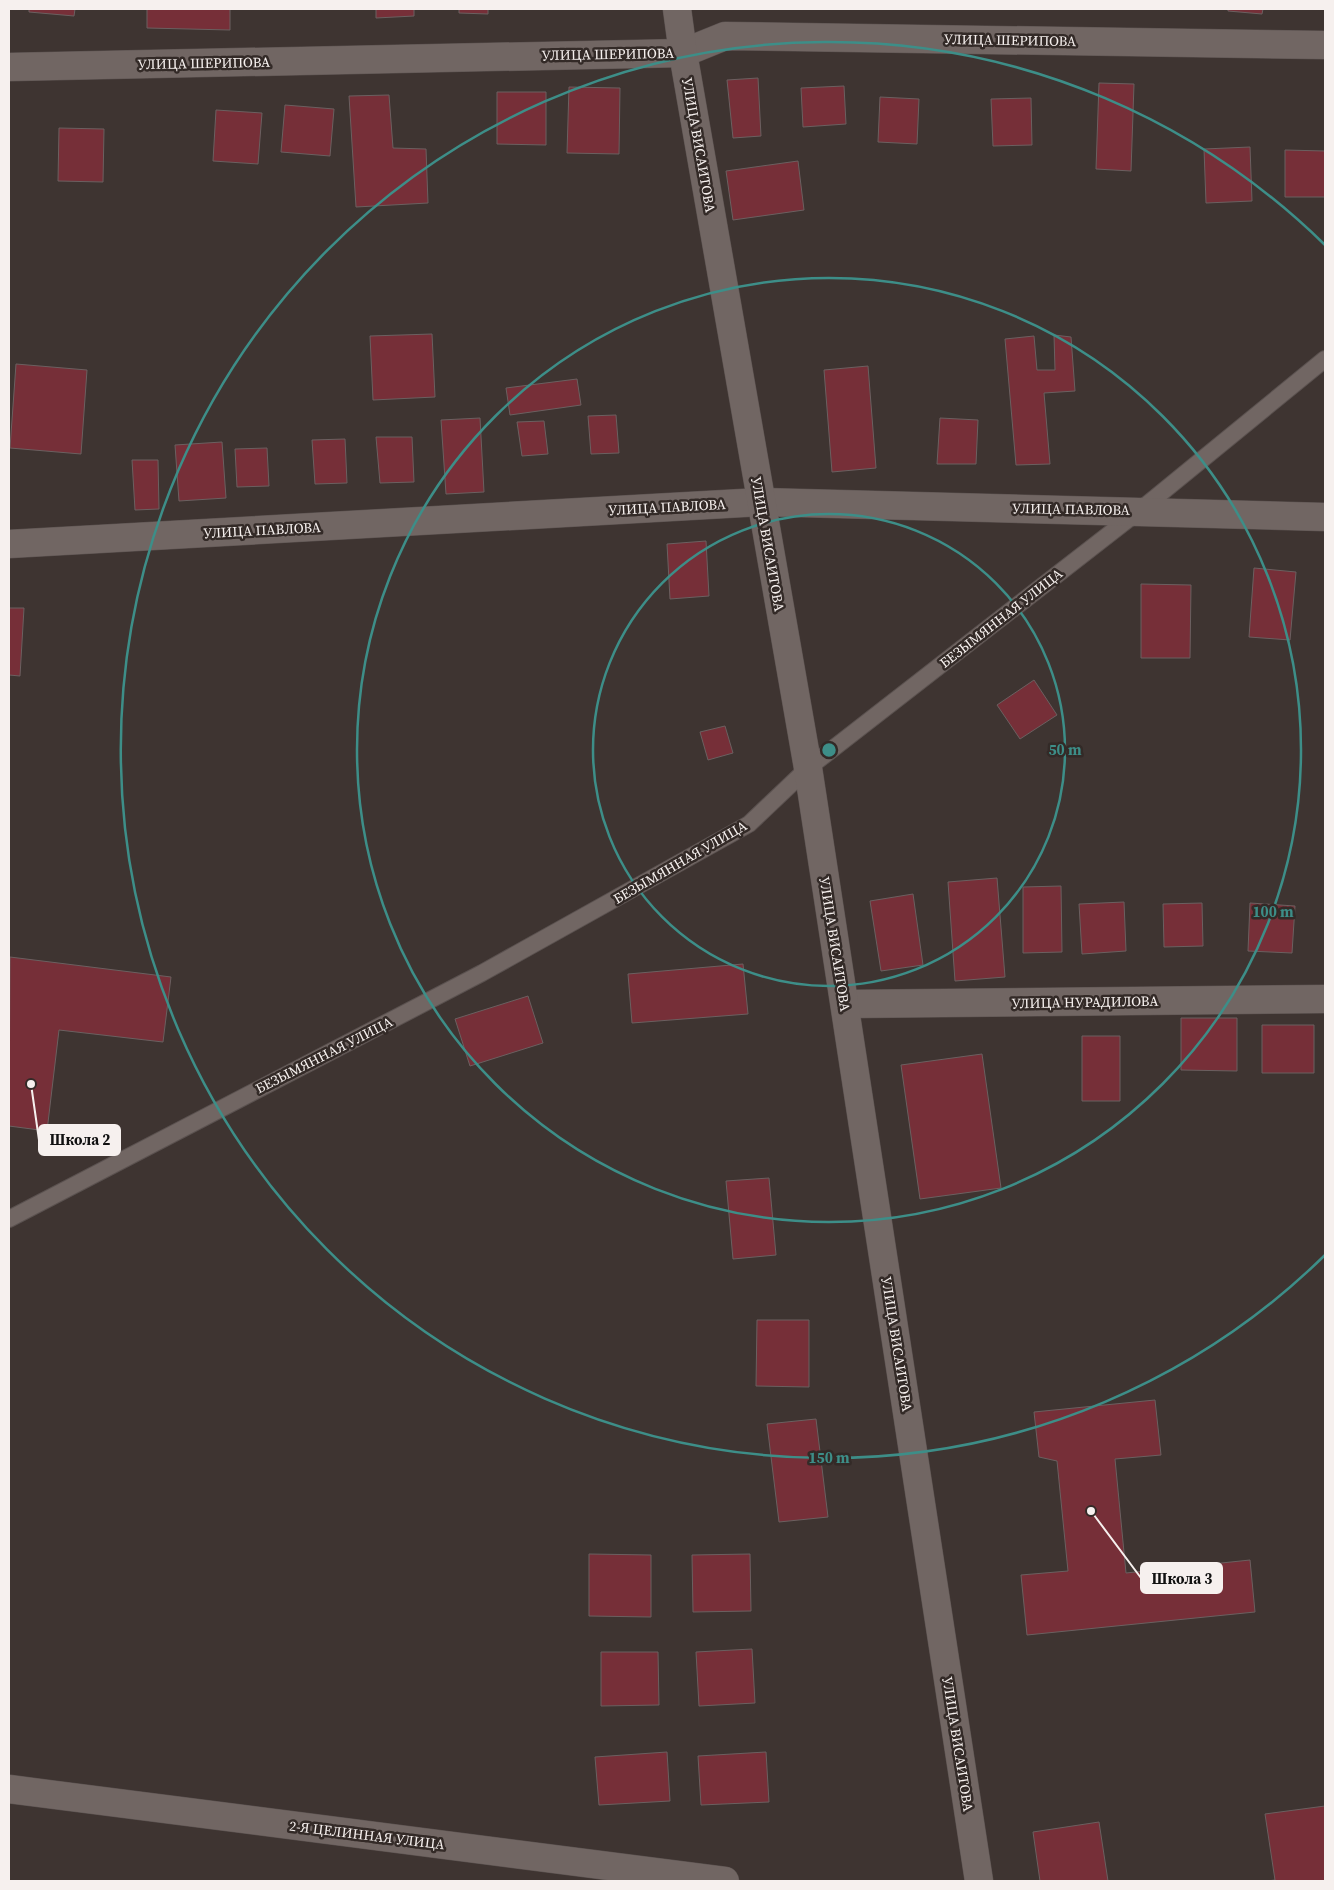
<svg xmlns="http://www.w3.org/2000/svg" width="1334" height="1890" viewBox="0 0 1334 1890" font-family="'Source Serif 4',serif">
<style>
.building{fill:#762f38;stroke:#6b6060}
.lines{fill:none;stroke-linecap:round;stroke-linejoin:round}
.lane-casing{stroke:#5b5250;stroke-width:18}
.street-casing{stroke:#5b5250;stroke-width:29}
.secondary-casing{stroke:#5b5250;stroke-width:29}
.lane{stroke:#716663;stroke-width:16}
.street{stroke:#716663;stroke-width:28}
.secondary{stroke:#716663;stroke-width:28}
.ring{fill:none;stroke:#3d8e88;stroke-width:2.5}
.labels{text-anchor:middle;dominant-baseline:central;stroke-width:5;stroke-linejoin:round;paint-order:stroke}
.street-label{font-size:14px;fill:#f6f0ee;stroke:#332a27}
.centre{fill:#3d8e88;stroke:#332a27;stroke-width:2.5}
.ring-label{font-size:15px;text-anchor:middle;font-weight:bold;fill:#3d8e88;stroke:#332a27;stroke-width:5;stroke-linejoin:round;paint-order:stroke}
.leader{fill:none;stroke:#f6f0ee;stroke-width:2}
.callout-dot{fill:#f6f0ee;stroke:#332a27;stroke-width:2}
.callout{fill:#f6f0ee;stroke:#f6f0ee;stroke-width:2}
.callout-label{font-size:15px;text-anchor:middle;font-weight:bold;fill:#111}
</style>
<rect width="100%" height="100%" fill="#3e3431"/>
<path class="building" d="M29 9H75L74 16 29 12Z
M147 9H230V30L147 28Z
M376 9H414V16L376 18Z
M459 9H488V14L459 13Z
M1228 9H1263L1262 14 1228 11Z
M758 78 761 136 733 138 727 80Z
M1099 83 1134 84 1131 171 1096 169Z
M844 86 846 124 803 127 801 88Z
M569 87 620 88 619 154 567 153Z
M497 92H546V145L497 144Z
M389 95 393 148 426 149 428 203 356 207 349 96Z
M880 97 919 99 917 144 878 142Z
M1031 98 1032 145 993 146 991 99Z
M285 105 334 109 330 156 281 152Z
M216 110 262 113 258 164 213 161Z
M59 128 104 129 103 182 58 181Z
M1250 147 1252 201 1206 203 1204 149Z
M1285 150 1325 151V197H1285Z
M798 161 804 210 733 220 726 171Z
M432 334 435 397 373 400 370 336Z
M1054 335 1071 337 1075 391 1044 393 1050 464 1016 465 1005 339 1034 336 1037 370H1055Z
M16 364 87 370 81 454 10 448Z
M868 366 876 468 832 472 824 370Z
M577 379 581 405 510 415 506 388Z
M616 415 619 453 591 454 588 416Z
M480 418 484 492 446 494 441 420Z
M940 418 978 420 976 464H937Z
M544 421 548 454 522 456 517 422Z
M376 437H412L414 482 380 483Z
M345 439 347 483 315 484 312 440Z
M222 442 226 498 179 501 175 445Z
M267 448 269 486 237 487 235 449Z
M132 460H158L159 509 135 510Z
M706 541 709 596 670 599 667 544Z
M1254 568 1296 572 1290 640 1249 637Z
M1141 584 1191 585 1190 658H1141Z
M9 608H24L20 676 9 675Z
M1034 680 1057 715 1020 739 997 705Z
M725 726 733 753 708 760 700 732Z
M997 878 1005 977 955 981 948 882Z
M1061 886 1062 952 1023 953V887Z
M913 894 923 965 881 971 870 901Z
M1124 902 1126 951 1082 954 1079 904Z
M1202 903 1203 946 1164 947 1163 904Z
M1250 903 1295 906 1292 953 1248 951Z
M10 957 171 977 163 1042 59 1030 47 1131 9 1126Z
M743 964 748 1014 632 1023 628 974Z
M528 996 543 1043 470 1066 455 1019Z
M1181 1018H1237V1071L1181 1070Z
M1262 1025H1314V1073H1262Z
M1082 1036H1120V1101H1082Z
M982 1054 1001 1188 920 1199 901 1065Z
M769 1178 776 1255 733 1259 726 1181Z
M757 1320H809V1387L756 1386Z
M1155 1400 1161 1455 1115 1459 1126 1573 1250 1560 1255 1612 1027 1635 1021 1575 1068 1571 1057 1461 1039 1457 1034 1412Z
M816 1419 828 1517 779 1522 767 1424Z
M589 1554 651 1555V1617L589 1616Z
M750 1554 751 1611 693 1612 692 1555Z
M752 1649 755 1703 699 1706 696 1652Z
M601 1652H658L659 1705 601 1706Z
M667 1752 670 1801 599 1805 595 1757Z
M766 1752 769 1802 701 1805 698 1756Z
M1325 1806V1881H1267L1275 1880 1265 1814Z
M1099 1822 1108 1881H1040L1033 1832Z"/>
<g class="lines">
<defs>
<path id="lane" d="M9 1219 482 973 749 824 808 768 1139 511 1325 359"/>
<path id="street" d="M9 67 683 53 725 36 1325 45
M9 544 761 502 1325 517
M845 1004 1325 999
M9 1789 725 1881"/>
<path id="secondary" d="M677 9 683 53 808 768 979 1881"/>
</defs>
<use href="#lane" class="lane-casing"/>
<use href="#street" class="street-casing"/>
<use href="#secondary" class="secondary-casing"/>
<use href="#lane" class="lane"/>
<use href="#street" class="street"/>
<use href="#secondary" class="secondary"/>
</g>
<g class="ring">
<circle cx="829" cy="750" r="236"/>
<circle cx="829" cy="750" r="472"/>
<path d="M1325 1255A708 708 0 1 1 1325 245"/>
</g>
<g class="labels">
<g class="street-label">
<text transform="translate(1010 40) rotate(1)">УЛИЦА ШЕРИПОВА</text>
<text transform="translate(608 54) rotate(-1)">УЛИЦА ШЕРИПОВА</text>
<text transform="translate(204 63) rotate(-1)">УЛИЦА ШЕРИПОВА</text>
<text transform="translate(699 145) rotate(80)">УЛИЦА ВИСАИТОВА</text>
<text transform="translate(667 507) rotate(-3)">УЛИЦА ПАВЛОВА</text>
<text transform="translate(1071 509) rotate(1)">УЛИЦА ПАВЛОВА</text>
<text transform="translate(262 530) rotate(-3)">УЛИЦА ПАВЛОВА</text>
<text transform="translate(768 544) rotate(80)">УЛИЦА ВИСАИТОВА</text>
<text transform="translate(1001 618) rotate(-38)">БЕЗЫМЯННАЯ УЛИЦА</text>
<text transform="translate(680 862) rotate(-30)">БЕЗЫМЯННАЯ УЛИЦА</text>
<text transform="translate(835 944) rotate(81)">УЛИЦА ВИСАИТОВА</text>
<text transform="translate(1085 1002) rotate(-1)">УЛИЦА НУРАДИЛОВА</text>
<text transform="translate(324 1055) rotate(-27)">БЕЗЫМЯННАЯ УЛИЦА</text>
<text transform="translate(897 1344) rotate(81)">УЛИЦА ВИСАИТОВА</text>
<text transform="translate(958 1744) rotate(81)">УЛИЦА ВИСАИТОВА</text>
<text transform="translate(367 1835) rotate(7)">2-Я ЦЕЛИННАЯ УЛИЦА</text>
</g>
</g>
<circle cx="829" cy="750" r="8" class="centre"/>
<g class="ring-label">
<text x="1065" y="755">50 m</text>
<text x="1273" y="917">100 m</text>
<text x="829" y="1463">150 m</text>
</g>
<path class="leader" d="M31 1084L39 1140M1091 1511L1141 1578"/>
<g class="callout-dot">
<circle cx="31" cy="1084" r="5"/>
<circle cx="1091" cy="1511" r="5"/>
</g>
<g class="callout">
<rect x="39" y="1125" width="81" height="30" rx="5"/>
<rect x="1141" y="1563" width="81" height="30" rx="5"/>
</g>
<g class="callout-label">
<text x="80" y="1145">Школа 2</text>
<text x="1182" y="1584">Школа 3</text>
</g>
<rect width="1334" height="1890" fill="none" stroke="#f6f0ee" stroke-width="20"/>
</svg>
